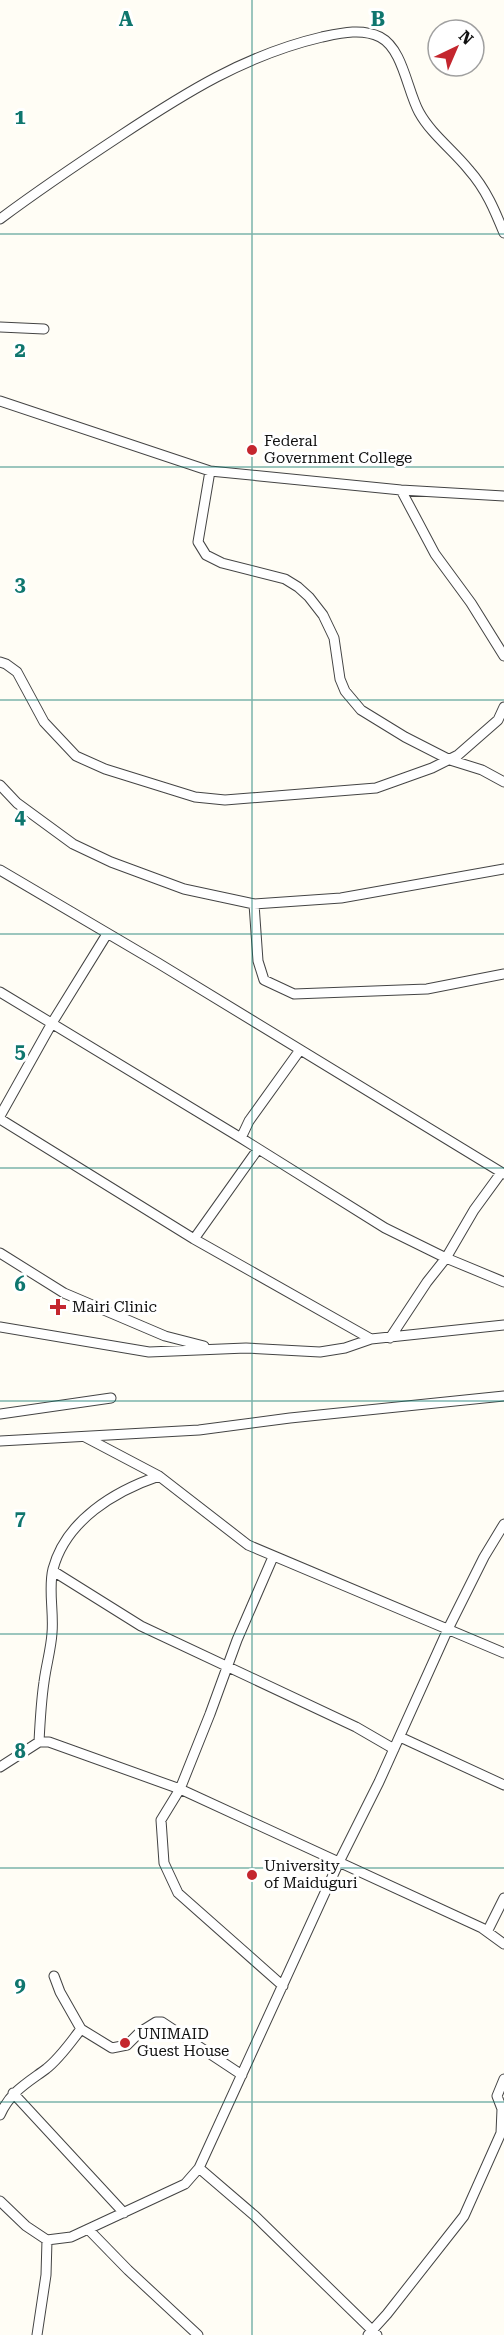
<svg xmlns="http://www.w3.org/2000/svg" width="504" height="2335" viewBox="0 0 504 2335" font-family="'Roboto Serif',serif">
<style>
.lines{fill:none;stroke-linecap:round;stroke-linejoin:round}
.street-casing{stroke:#444;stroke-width:11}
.street{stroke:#fff;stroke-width:9}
.grid{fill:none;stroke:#0f766e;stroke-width:1.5;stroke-opacity:0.55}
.poi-dot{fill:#c4262e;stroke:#fff;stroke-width:2}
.labels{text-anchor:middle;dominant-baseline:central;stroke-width:6;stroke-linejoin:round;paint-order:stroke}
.poi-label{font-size:15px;fill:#111;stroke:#fff;text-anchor:start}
.grid-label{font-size:20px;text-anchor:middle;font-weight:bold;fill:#0f766e;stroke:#fff;stroke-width:6;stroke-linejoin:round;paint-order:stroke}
</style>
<rect width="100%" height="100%" fill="#fffdf5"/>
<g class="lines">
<defs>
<path id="street" d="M0 219C39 190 79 163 120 136 185 93 245 55 322 37 341 33 362 28 380 37 403 49 407 90 419 112 431 134 453 150 469 170 486 189 495 211 504 233
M0 327 44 329
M0 401 210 471 401 490 504 496
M210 471 198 542 206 555 222 563 285 579 298 587 309 597 323 615 334 638 340 679 345 691 361 710 405 737 450 760 482 770 504 782
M401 490 435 554 471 603 504 656
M0 662 6 664 17 672 44 722 76 756 105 769 195 797 225 800 376 788 432 768 458 755 498 720 504 707
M0 785 17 803 73 844 111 862 184 889 254 904 341 898 504 869
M0 870 158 963 504 1174
M254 904 258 961 264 980 294 994 427 989 504 974
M0 992 241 1138 385 1228 446 1258 504 1282
M0 1116 52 1023 107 934
M0 1119 194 1239 371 1339
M241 1138 249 1121 300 1050
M194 1239 258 1149
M0 1253 64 1293 165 1336 204 1346
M0 1327 149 1352 246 1348 320 1352 345 1348 371 1339 504 1325
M390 1338 427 1282 446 1258 474 1210 501 1173
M0 1414 111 1398
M85 1437 159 1476 248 1545 504 1653
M0 1441 199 1430 290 1418 504 1396
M273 1557 237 1640 210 1714 180 1789 161 1820 164 1863 178 1893 283 1986
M53 1571 141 1626 356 1727 394 1749
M400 1737 504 1785
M39 1742C40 1722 41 1702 44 1682 46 1666 51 1649 52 1633 54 1612 48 1588 53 1569 66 1520 115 1491 159 1476
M0 1767 39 1742H49L180 1789 482 1928 504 1944
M488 1930 504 1898
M81 2029 112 2048 127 2045 140 2032 156 2022H162L242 2075
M13 2093 124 2213
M0 2115C10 2092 27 2083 46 2069 60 2058 70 2043 81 2029L60 1992 54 1976
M199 2168 255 2216 377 2335
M0 2201 26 2226 47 2240 71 2237 185 2184 199 2168 339 1862 379 1782 448 1629 484 1557 504 1524
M89 2230 128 2270 198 2335
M37 2335 46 2275 47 2240
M368 2335 387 2314 464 2216 501 2133 502 2109 497 2096 504 2079"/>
</defs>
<use href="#street" class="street-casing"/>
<use href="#street" class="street"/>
</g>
<path class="grid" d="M252 0V2335M0 234H504M0 467H504M0 700H504M0 934H504M0 1168H504M0 1401H504M0 1634H504M0 1868H504M0 2102H504"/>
<g class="poi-dot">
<circle cx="252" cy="450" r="6"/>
<path d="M55 1298h6v6h6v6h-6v6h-6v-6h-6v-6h6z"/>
<circle cx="252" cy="1875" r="6"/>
<circle cx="125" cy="2043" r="6"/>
</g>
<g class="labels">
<g class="poi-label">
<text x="264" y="441">Federal<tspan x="264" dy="17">Government College</tspan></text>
<text x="72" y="1307">Mairi Clinic</text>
<text x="264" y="1866">University<tspan x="264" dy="17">of Maiduguri</tspan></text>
<text x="137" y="2034">UNIMAID<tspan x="137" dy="17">Guest House</tspan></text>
</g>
</g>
<g class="grid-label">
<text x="126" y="26">A</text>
<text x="378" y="26">B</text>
<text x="20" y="124">1</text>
<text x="20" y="357">2</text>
<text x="20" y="591">3</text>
<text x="20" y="824">4</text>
<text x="20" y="1058">5</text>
<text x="20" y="1291">6</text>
<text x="20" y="1525">7</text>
<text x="20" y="1758">8</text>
<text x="20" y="1992">9</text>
</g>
<g transform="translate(456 48) rotate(44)"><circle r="28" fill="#ffffff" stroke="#a0a0a0" stroke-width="1.5"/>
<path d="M0-4.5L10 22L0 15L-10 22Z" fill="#c4262e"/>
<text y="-9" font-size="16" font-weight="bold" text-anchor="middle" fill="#111111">N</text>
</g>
</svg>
